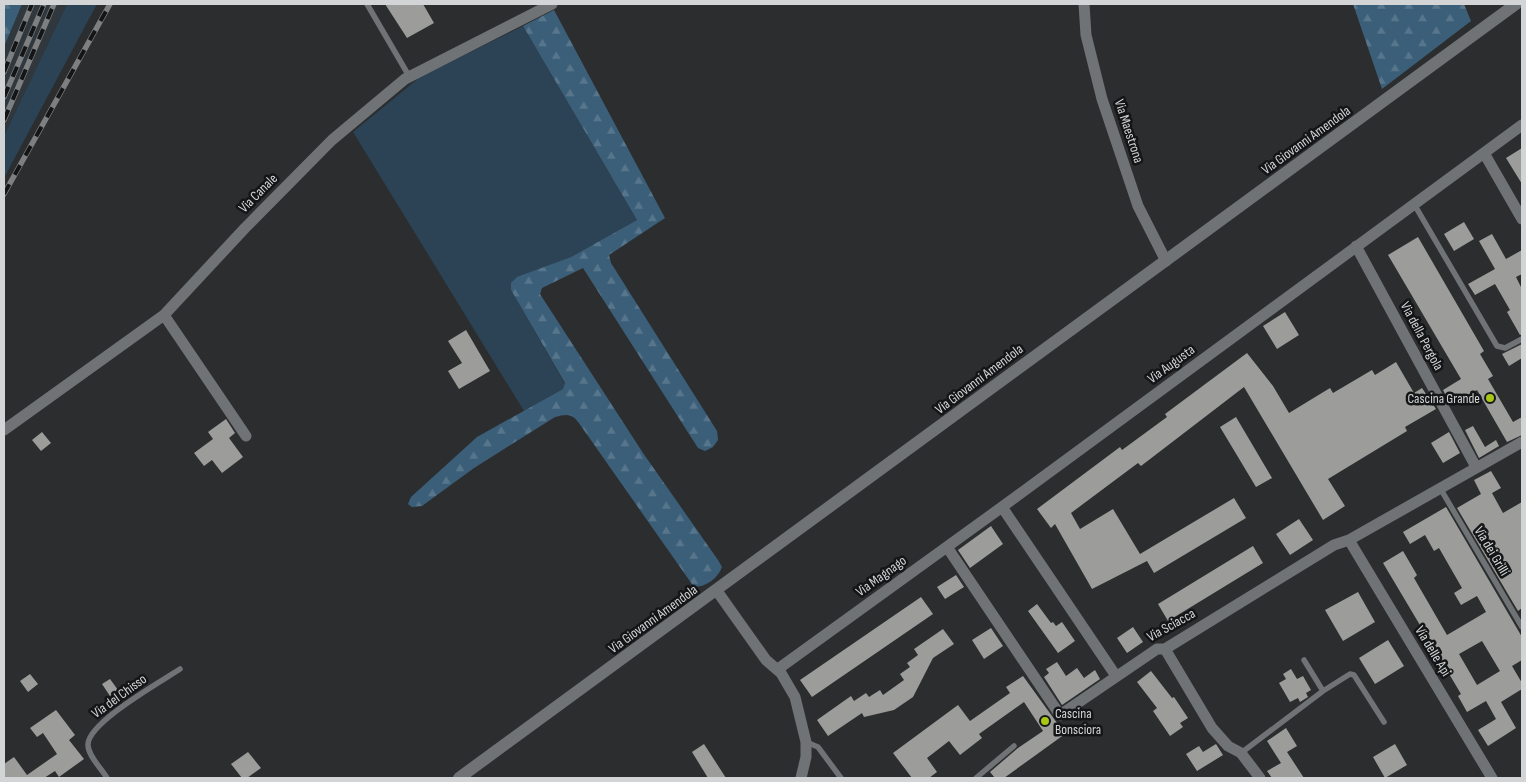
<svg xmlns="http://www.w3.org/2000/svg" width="1526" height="782" viewBox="0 0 1526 782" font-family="'Sofia Sans Condensed',sans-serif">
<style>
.built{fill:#30373d}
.grass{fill:#2b4354}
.forest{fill:url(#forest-firs)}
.building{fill:#9c9d9a;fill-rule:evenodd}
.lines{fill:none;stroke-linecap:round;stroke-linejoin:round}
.lane{stroke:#707375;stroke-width:5.5}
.street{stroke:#707375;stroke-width:11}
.secondary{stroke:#707375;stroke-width:12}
.rail-casing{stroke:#7d7f80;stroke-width:5.5}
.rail{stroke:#141516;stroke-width:4;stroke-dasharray:11;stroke-linecap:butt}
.poi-dot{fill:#aac717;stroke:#141516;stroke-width:2}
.labels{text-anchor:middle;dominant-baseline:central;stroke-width:5;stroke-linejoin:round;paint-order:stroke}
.street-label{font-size:14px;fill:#d2d4d5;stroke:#141516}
.poi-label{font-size:14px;fill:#d2d4d5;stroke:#141516;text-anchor:end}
</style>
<defs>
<pattern id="forest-firs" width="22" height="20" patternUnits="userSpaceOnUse" patternTransform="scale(1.25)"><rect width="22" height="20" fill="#3c5f79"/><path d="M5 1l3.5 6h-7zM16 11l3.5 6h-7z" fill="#57758b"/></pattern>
</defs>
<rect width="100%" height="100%" fill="#2b2d2f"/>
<path class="built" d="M22 4H67L4 136V47Z"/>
<path class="grass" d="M67 4H97L4 178V136Z
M523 26 637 220 571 257 546 267 511 290 565 384 563 389 524 411 353 132 420 77Z"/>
<path class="forest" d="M4 4H22L4 47Z
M1353 4H1464L1471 21 1382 89Z
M554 10 665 218 609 255 611 263 717 431 718 440 713 447 705 451 698 448 583 268 542 288 540 294 643 453 718 560 722 567C718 578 706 587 694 587L581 426C573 414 569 413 555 417L474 468 422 506 412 507 408 504 411 497 477 437 563 389 565 383 511 290V283L517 277 571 257 637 220 523 26Z"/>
<path class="building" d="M385 4H423L434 23 407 38Z
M1522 148V184L1506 158Z
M1464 222 1474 239 1454 251 1444 234Z
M1492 234 1506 259 1522 250V274L1516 277 1522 289V334L1520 335 1507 312 1510 310 1495 284 1475 295 1468 284 1495 269 1479 241Z
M1418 237 1484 351 1480 354 1493 376 1488 379 1513 422 1522 417V435L1507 442 1477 390 1451 405 1443 390 1461 379 1388 255Z
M1285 312 1299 335 1277 349 1263 326Z
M466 330 490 371 459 389 448 371 462 363 448 341Z
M1522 344V358L1509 366 1502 354Z
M1247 353 1273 386 1289 413 1330 388 1333 393 1372 370 1375 375 1396 362 1414 393 1422 388 1436 409 1405 427 1407 431 1328 479 1345 506 1323 520 1244 387 1141 466 1138 463 1071 513 1080 529 1113 509 1140 554 1234 498 1246 518 1154 573 1147 561 1092 589 1055 524 1051 528 1037 509 1120 447 1122 450 1167 417 1165 414Z
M1236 417 1272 478 1256 487 1220 427Z
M226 419 235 433 229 438 243 457 222 473 212 460 204 466 194 453 213 439 208 432Z
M1473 426 1485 447 1496 440 1499 446 1479 458 1465 430Z
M42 432 51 443 41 451 32 440Z
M1449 432 1460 453 1443 463 1431 443Z
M1491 471 1501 488 1492 493 1503 513 1522 502V608L1518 611 1457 508 1481 494 1474 480Z
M1446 507 1522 637V660L1512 666 1522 683V689L1501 702 1516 728 1488 746 1478 730 1496 719 1486 701 1467 712 1458 696 1461 694 1383 563 1403 551 1417 575 1414 578 1447 635 1486 612 1477 596 1461 605 1454 593 1462 588 1439 548 1434 551 1425 535 1410 544 1403 532ZM1482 641 1500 671 1477 685 1459 654Z
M1299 519 1313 540 1290 555 1276 534Z
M991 526 1003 544 970 568 958 550Z
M1253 546 1263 563 1168 621 1158 604Z
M956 575 964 587 945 599 937 587Z
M1358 592 1375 622 1343 641 1325 610Z
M921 597 933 614 812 697 800 680Z
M1037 604 1051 623 1053 622 1056 626 1062 622 1075 641 1058 653 1028 611Z
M1133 627 1143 642 1127 653 1117 638Z
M991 628 1003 646 984 659 972 640Z
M943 629 954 644 933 658 913 697 894 710 864 717 862 713 828 736 817 720 851 696 854 701 866 693 869 697 880 690 883 695 904 680 900 674 910 667 907 663 918 655 914 649Z
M1388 640 1404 666 1375 684 1359 658Z
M1057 662 1066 676 1077 668 1084 678 1095 670 1100 679 1062 705 1044 677 1049 673 1046 669Z
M1291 669 1297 679 1303 676 1311 690 1306 693 1308 697 1300 702 1298 698 1290 702 1279 683 1286 679 1283 674Z
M1151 671 1172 698 1174 697 1188 718 1180 723 1183 727 1170 736 1153 711 1157 708 1137 682Z
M30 674 38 684 28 692 20 681Z
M1023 676 1065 734 1004 778H995L990 772 1018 748 1043 731 1024 702 979 734 982 738 960 755 949 741 927 758 937 772 929 778H912L893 753 958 705 970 721 1010 693 1006 687Z
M110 679 118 690 110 696 102 684Z
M56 710 75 735 69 740 84 759 59 777 55 771 44 778H4V764L14 757 27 775 57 754 43 733 37 737 30 728Z
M1286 728 1297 746 1287 752 1304 778H1272L1267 771 1281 763 1267 741Z
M704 744 726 778H708L692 752Z
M1216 744 1223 755 1197 771 1186 754 1199 746 1203 752Z
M1395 744 1407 765 1385 778 1373 757Z
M248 752 261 768 247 778H242L231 764Z"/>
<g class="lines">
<path class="lane" d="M367 4 409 76
M1414 204 1497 346 1505 348 1522 339
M1440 488 1522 627
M1304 660 1323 691
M806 742 818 747 841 778
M1241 753 1323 691 1350 674 1354 675 1384 722
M107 778C102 769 88 756 88 745 87 723 162 681 180 669
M976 778 1014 746"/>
<path class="street" d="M1084 4 1086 35 1102 99 1138 206 1166 261
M1484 153 1522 219
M1356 246 1476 467
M164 315 246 436
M4 430 164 315 245 228 332 140 405 79 552 4
M1349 540 1492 778
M947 547 1060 715 1157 649H1165L1334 545 1349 540 1522 442
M717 591 766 660 781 673 795 697 806 742V757L801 778
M1165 649 1212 728 1228 746 1241 753 1260 778
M778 669 1002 507
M1116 676 1002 507 1522 125"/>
<path class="secondary" d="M459 778 1516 4"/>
<defs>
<path id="rail" d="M4 72 32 4
M4 97 44 4
M4 120 54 4
M4 194 110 4"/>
</defs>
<use href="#rail" class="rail-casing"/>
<use href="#rail" class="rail"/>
</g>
<g class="poi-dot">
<circle cx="1490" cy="398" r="5"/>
<circle cx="1045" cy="721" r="5"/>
</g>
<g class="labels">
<g class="street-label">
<text transform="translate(1129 131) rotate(72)">Via Maestrona</text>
<text transform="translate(1306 140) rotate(-36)">Via Giovanni Amendola</text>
<text transform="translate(258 193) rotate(-45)">Via Canale</text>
<text transform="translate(1422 336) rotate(62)">Via della Pergola</text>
<text transform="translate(1171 364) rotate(-36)">Via Augusta</text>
<text transform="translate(979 379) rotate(-37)">Via Giovanni Amendola</text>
<text transform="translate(1492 551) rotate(59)">Via dei Grilli</text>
<text transform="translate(881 576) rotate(-36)">Via Magnago</text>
<text transform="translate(653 619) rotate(-36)">Via Giovanni Amendola</text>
<text transform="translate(1171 625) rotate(-29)">Via Sciacca</text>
<text transform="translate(1433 651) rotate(59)">Via delle Api</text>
<text transform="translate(119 696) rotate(-36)">Via del Chisso</text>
</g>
<g class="poi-label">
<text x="1480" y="398">Cascina Grande</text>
<text x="1055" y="713" text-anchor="start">Cascina<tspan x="1055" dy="16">Bonsciora</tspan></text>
</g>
</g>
<rect width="1526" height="782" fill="none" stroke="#d2d4d5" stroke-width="10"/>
</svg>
